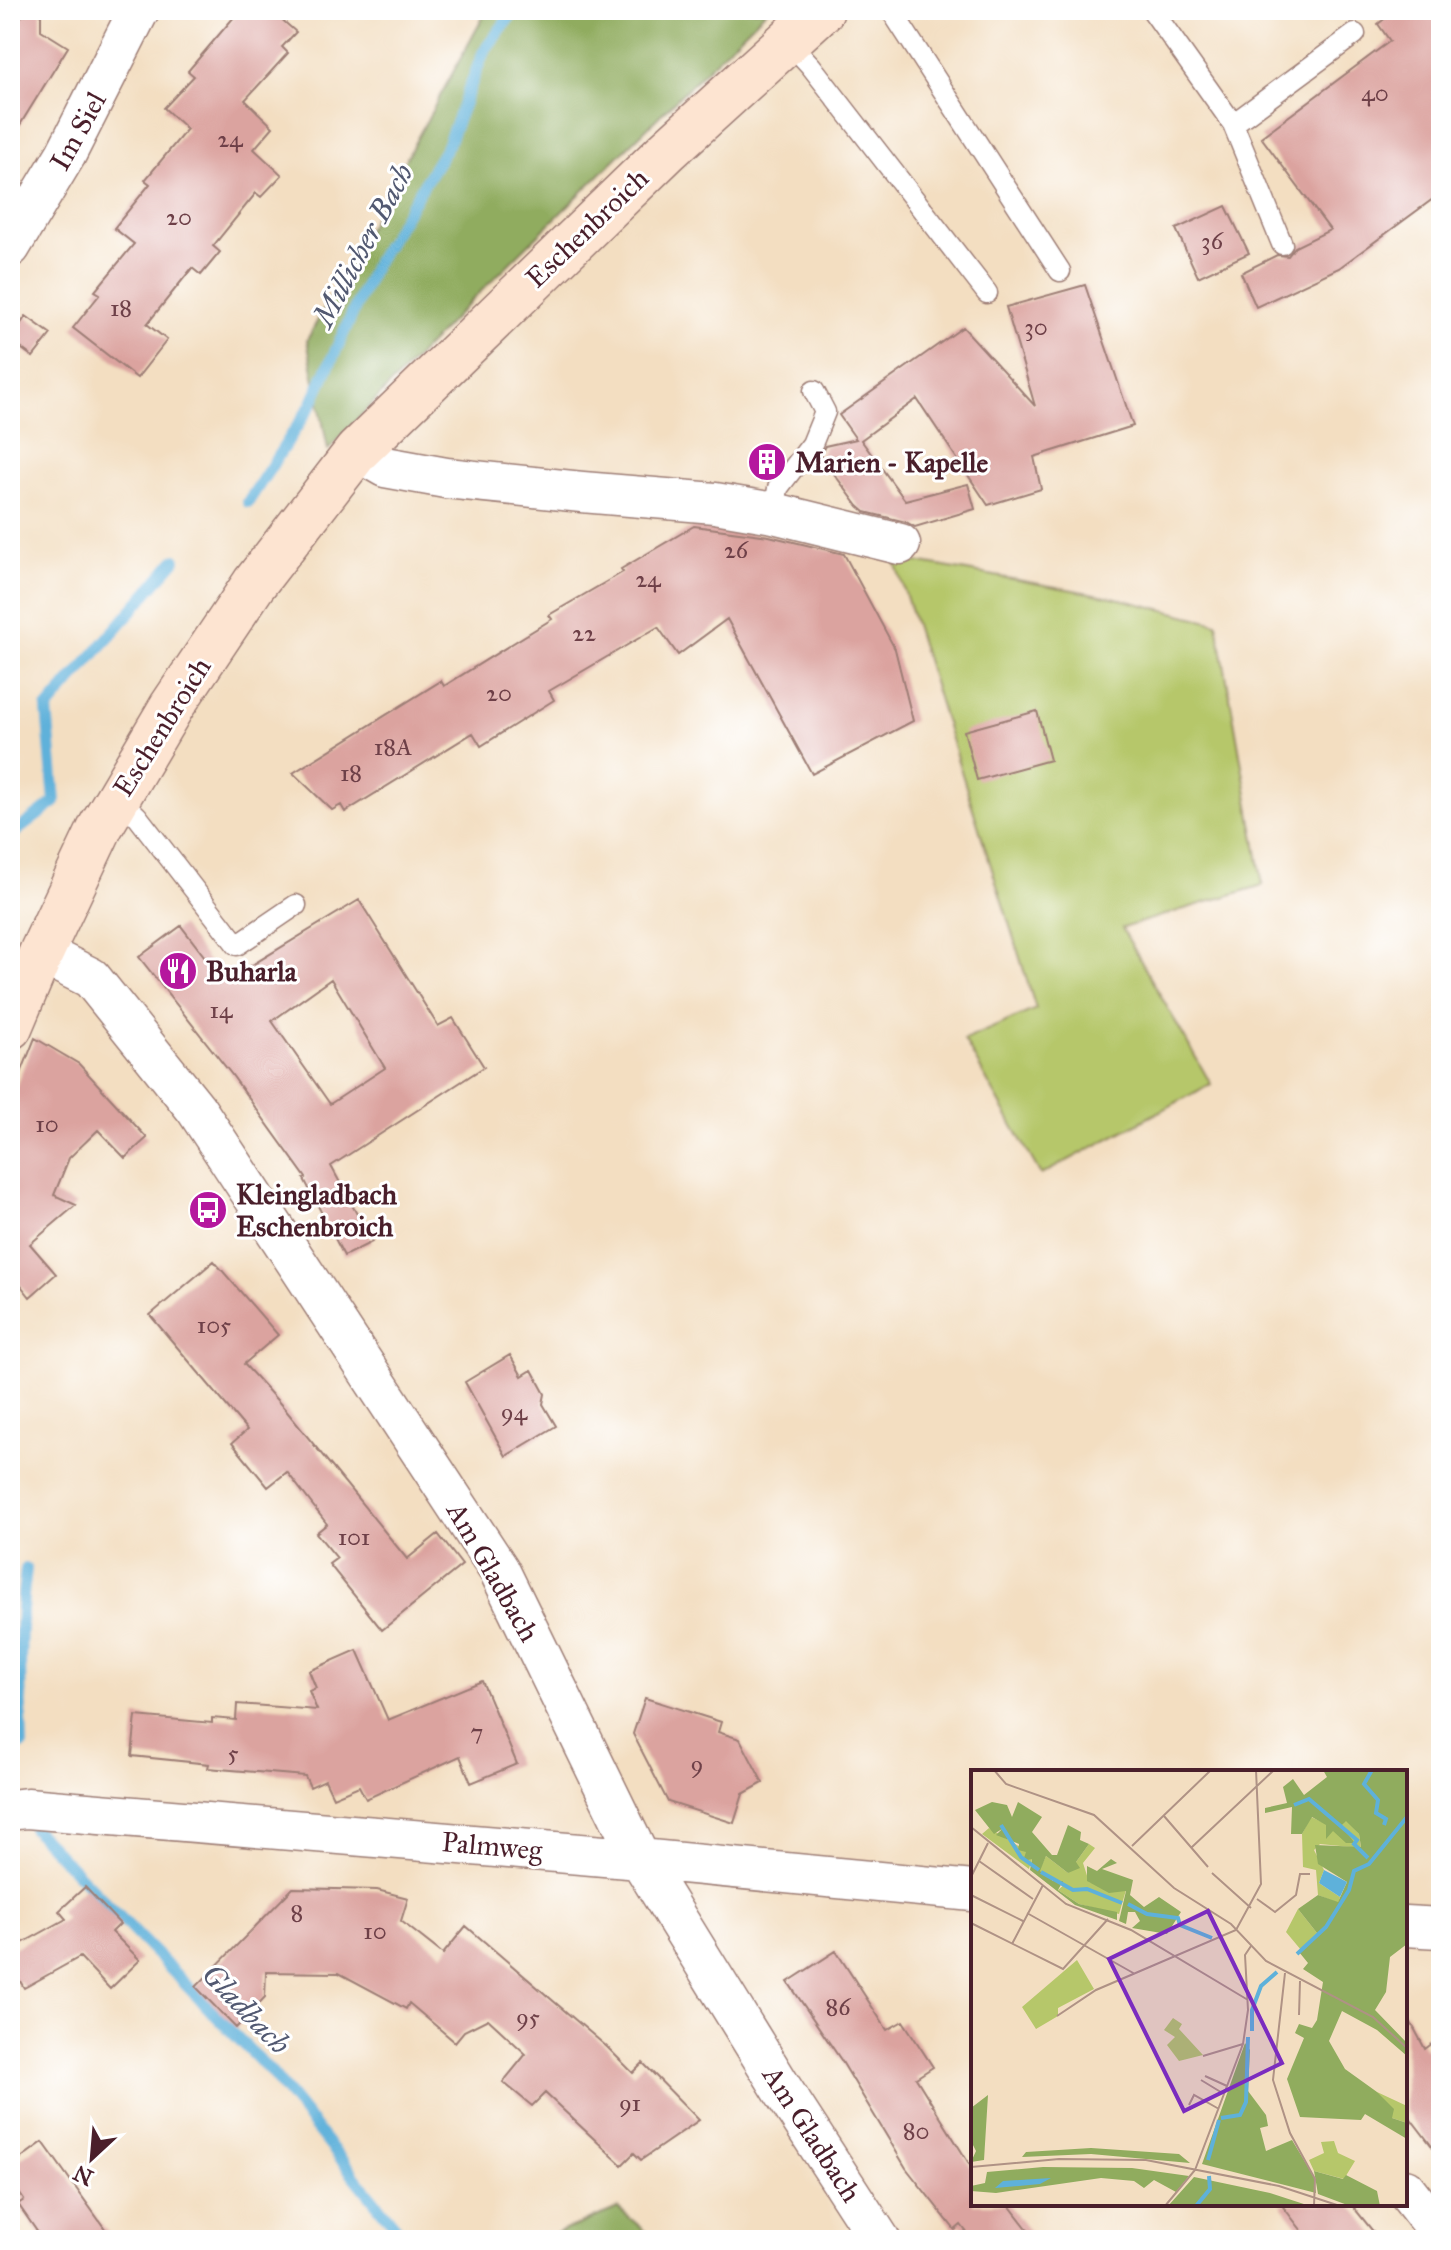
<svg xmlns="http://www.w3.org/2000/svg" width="1451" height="2250" viewBox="0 0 1451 2250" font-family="'IM FELL Great Primer',serif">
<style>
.green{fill:#b6c76a;stroke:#80734a;stroke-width:2}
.forest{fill:#90ac5e;stroke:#6d6644;stroke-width:2}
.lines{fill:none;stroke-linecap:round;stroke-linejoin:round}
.stream{stroke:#5eb1da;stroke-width:12}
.building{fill:#dba39f;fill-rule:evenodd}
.lane-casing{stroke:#9e7e76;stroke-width:23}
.street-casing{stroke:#9e7e76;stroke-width:43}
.secondary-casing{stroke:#9e7e76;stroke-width:47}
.lane{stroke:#fff;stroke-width:20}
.street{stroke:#fff;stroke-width:40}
.secondary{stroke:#fde4d1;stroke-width:44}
.labels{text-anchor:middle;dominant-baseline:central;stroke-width:6;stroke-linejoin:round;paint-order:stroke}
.number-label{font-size:24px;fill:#6e4048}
.street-label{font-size:28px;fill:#4a1f2b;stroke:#fff}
.poi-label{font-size:28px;font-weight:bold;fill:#4a1f2b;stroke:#fff;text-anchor:start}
.water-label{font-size:30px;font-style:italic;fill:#525971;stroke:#fff}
.inset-river{fill:none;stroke:#5eb1da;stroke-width:4}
.inset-road{fill:none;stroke:#af9285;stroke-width:2}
.view{fill:#7b2cbf;fill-opacity:0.15;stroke:#7b2cbf;stroke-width:4}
.inset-edge{fill:none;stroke:#4a1f2b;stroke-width:4}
</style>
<rect width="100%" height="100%" fill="#fff"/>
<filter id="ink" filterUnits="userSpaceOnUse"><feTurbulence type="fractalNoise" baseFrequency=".0125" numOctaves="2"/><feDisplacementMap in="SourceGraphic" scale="16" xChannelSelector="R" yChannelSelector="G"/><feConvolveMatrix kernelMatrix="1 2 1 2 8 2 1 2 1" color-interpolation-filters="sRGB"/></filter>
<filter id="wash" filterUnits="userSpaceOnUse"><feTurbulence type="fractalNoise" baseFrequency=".006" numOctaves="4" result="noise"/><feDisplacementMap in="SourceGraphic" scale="32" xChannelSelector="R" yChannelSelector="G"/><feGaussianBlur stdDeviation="1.8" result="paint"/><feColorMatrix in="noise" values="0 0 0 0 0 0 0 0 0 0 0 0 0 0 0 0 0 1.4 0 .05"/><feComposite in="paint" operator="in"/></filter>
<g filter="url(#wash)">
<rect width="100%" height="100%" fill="#f3dec1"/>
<path class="green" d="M894 558 1112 597 1217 623 1263 885 1122 928 1211 1084 1041 1175 964 1040 1036 1009Z"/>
<path class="forest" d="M487 10H767L459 313 328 450 307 340Z
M618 2208 656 2240H541Z"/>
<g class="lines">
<path class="stream" d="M248 502 311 405 374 266 447 146 484 51 515 10
M10 836 55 802 47 709 175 560
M22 1744C20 1685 18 1628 26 1569
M33 1828 269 2070 406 2240"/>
</g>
<g id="blocks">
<path class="building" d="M33 10H41V30L68 47 10 141V23Z
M240 10H271L296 32 282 47 288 53 245 100 273 127 254 149 282 175 261 197 256 193 213 246 220 252 201 275 192 268 147 324 167 340 137 378 73 328 100 294 95 291 134 244 114 228 150 184 145 180 187 129 164 108 194 76 188 71Z
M1396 10H1441V193L1339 268 1256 307 1241 273 1277 255 1288 256 1295 247 1330 230 1261 137 1390 41 1378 24Z
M1226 206 1249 253 1198 277 1176 229Z
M1085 285 1133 426 1034 457 1041 489 988 505 917 399 861 440 905 500 968 484 975 509 915 527 906 522 865 512 858 506 820 455 825 446 856 439 839 415 963 327 1035 406 1006 307Z
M26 316 51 334 33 357 10 340Z
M694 526 769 536 844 554 895 649 913 721 812 774 727 619 678 655 658 627 549 691 554 700 481 746 473 733 345 812 341 805 332 810 293 773 441 681 444 686 552 619 549 615 623 572 621 569Z
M1037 711 1050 760 977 780 964 731Z
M359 900 438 1026 453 1018 484 1067 331 1166 372 1242 344 1256 304 1179 306 1178 232 1075 139 957 181 926 224 982ZM331 979 385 1068 330 1104 272 1021Z
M35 1038 79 1064 147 1138 125 1158 98 1130 69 1158 54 1195 76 1205 30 1244 56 1274 30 1297 10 1272V1101Z
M214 1261 278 1335 244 1364 284 1408 407 1559 438 1534 462 1565 382 1630 329 1564 337 1558 316 1533 327 1524 287 1472 268 1487 232 1443 247 1430 150 1315Z
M510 1355 522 1376 532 1370 545 1394 543 1404 556 1426 506 1456 465 1382Z
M357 1650 388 1720 482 1681 517 1764 471 1783 460 1756 366 1799 359 1786 333 1797 325 1780 310 1787 305 1776 208 1768 209 1764 132 1756 136 1716 212 1723V1718L236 1720 237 1704 317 1710 309 1691 316 1688 309 1671Z
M645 1698 721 1722 718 1732 740 1739 763 1783 743 1794 734 1823 668 1802 633 1734Z
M85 1887 120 1924 112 1932 140 1960 110 1989 80 1957 24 1988 20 1981 10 1986V1950L66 1919 59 1911Z
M293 1888 377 1890 408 1898 401 1921 443 1954 466 1926 607 2047 633 2073 643 2063 699 2120 641 2160 634 2153 622 2165 545 2093 532 2106 503 2082 526 2054 488 2019 464 2031 455 2042 409 2003 406 2009 339 1973 266 1972 265 1997 236 2028 196 1987Z
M836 1951 887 2030 903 2021 933 2067 916 2078 973 2170V2204H1008L1036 2240H973L961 2225 955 2230 906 2168 841 2060 788 1982Z
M1405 2011 1425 2049 1441 2037V2158L1405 2111Z
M43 2142 113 2240H43L18 2204 24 2200 10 2180V2166Z
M1281 2204H1351L1380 2240H1309Z"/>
</g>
</g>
<g filter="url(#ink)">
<use href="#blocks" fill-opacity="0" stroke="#9e7e76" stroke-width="2"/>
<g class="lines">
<defs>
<path id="lane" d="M891 10 1060 271
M1152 10 1233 124 1355 34
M788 41 811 66 987 293
M1233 124 1282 244
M774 513 778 488 812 444 825 412 814 391
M118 798 137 816 237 945 296 905"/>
<path id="street" d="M10 247 66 154 139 10
M357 451 385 467 446 478 582 492 715 503 774 513 900 544
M41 953 91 978 196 1109 499 1570 640 1859 782 2089 880 2240
M10 1810 27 1808 640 1859 973 1891
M1405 1926 1441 1928
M1405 2189 1441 2235"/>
<path id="secondary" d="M10 1027 41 953 101 826 172 706 254 584 357 451 668 150 822 10"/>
</defs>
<use href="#lane" class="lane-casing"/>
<use href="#street" class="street-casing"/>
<use href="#secondary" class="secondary-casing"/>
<use href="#lane" class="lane"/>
<use href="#street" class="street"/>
<use href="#secondary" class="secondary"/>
</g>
</g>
<defs>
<symbol id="building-disc" viewBox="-11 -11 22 22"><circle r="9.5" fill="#b5179e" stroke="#fff"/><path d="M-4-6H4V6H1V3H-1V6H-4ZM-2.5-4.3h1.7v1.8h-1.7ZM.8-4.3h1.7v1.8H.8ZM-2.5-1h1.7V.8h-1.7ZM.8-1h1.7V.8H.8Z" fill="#fff"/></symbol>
<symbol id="restaurant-disc" viewBox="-11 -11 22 22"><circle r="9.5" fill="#b5179e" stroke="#fff"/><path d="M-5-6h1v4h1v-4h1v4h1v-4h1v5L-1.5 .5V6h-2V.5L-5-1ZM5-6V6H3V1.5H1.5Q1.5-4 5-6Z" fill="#fff"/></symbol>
<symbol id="bus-disc" viewBox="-11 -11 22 22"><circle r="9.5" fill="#b5179e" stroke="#fff"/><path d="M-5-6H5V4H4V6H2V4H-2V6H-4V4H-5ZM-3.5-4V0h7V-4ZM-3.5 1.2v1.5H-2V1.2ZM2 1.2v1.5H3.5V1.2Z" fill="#fff"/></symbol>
</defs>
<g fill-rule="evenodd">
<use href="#building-disc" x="745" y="440" width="44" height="44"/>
<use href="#restaurant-disc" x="156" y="949" width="44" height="44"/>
<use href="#bus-disc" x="186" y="1188" width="44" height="44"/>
</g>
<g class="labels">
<g class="number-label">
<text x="1375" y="93">40</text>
<text x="230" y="139">24</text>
<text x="179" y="217">20</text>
<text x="1212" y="241">36</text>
<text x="121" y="308">18</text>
<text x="1036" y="327">30</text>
<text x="736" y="550">26</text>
<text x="648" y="579">24</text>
<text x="584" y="633">22</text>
<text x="499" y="693">20</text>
<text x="393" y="747">18A</text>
<text x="351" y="773">18</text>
<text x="221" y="1010">14</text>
<text x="47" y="1124">10</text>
<text x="214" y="1325">105</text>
<text x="514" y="1412">94</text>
<text x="354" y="1537">101</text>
<text x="477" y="1732">7</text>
<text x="233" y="1753">5</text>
<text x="697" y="1764">9</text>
<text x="297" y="1913">8</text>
<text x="375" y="1931">10</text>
<text x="838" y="2007">86</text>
<text x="528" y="2017">95</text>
<text x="630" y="2103">91</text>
<text x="916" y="2131">80</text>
</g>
<g class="street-label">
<text transform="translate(78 131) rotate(-61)">Im Siel</text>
<text transform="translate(587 228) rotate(-44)">Eschenbroich</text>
<text transform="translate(162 727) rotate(-58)">Eschenbroich</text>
<text transform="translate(493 1572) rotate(60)">Am Gladbach</text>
<text transform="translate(492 1846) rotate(5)">Palmweg</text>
<text transform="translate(812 2134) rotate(57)">Am Gladbach</text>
</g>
<g class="poi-label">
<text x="795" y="462">Marien - Kapelle</text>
<text x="206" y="971">Buharla</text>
<text x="236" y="1194">Kleingladbach<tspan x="236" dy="32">Eschenbroich</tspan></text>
</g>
<g class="water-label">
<text transform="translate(363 245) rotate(-62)">Millicher Bach</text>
<text transform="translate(246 2009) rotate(46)">Gladbach</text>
</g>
</g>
<g transform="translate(971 1770)">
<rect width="436" height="436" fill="#f3dec1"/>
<path d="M340 47 384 67 370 56 375 50 388 64 390 78 349 74 343 80 353 100 348 113 369 127 367 133 347 125 345 100 332 97 331 64ZM18 58 54 80 61 89 58 99 11 64ZM118 74 124 78 112 93 118 112 155 120 148 144 108 134 87 120 94 114 68 101 75 86 97 103ZM327 139 346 163 330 180 315 162ZM106 190 123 219 87 238V246L65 259 51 237ZM202 248 211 254 208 259 232 285 208 291 196 275 204 267 193 260ZM406 322 436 336V353L421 348ZM363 371 367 383 384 391 373 409 343 401 338 390 353 383 350 372Z" fill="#b6c76a"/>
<path d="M352 0H436V174L419 187 415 222 404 240 436 273V286L406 260 371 241 358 271 374 299 406 322 423 339 421 348 436 353V369L394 344 390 350 329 347 316 309 333 268 324 263 328 254 341 258 346 250 352 212 332 199 337 193 328 182 346 163 327 139 347 125 367 132 376 112 347 94 344 75 390 77 388 64 375 51 370 56 384 73H375L362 61 355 69V55L341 47 331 64H320L321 37 294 43V38L316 33 312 17 322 9 333 25 356 7ZM21 32 36 35 41 47 47 32 71 47 61 62 81 85H86L97 55 110 62 109 70 118 74 105 92 109 98 97 103 75 86 69 101 82 111H92L87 120 108 134 146 142V150L104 135 59 100 61 89 52 91 55 82 47 80 48 74 25 65 31 59 23 64 4 40ZM140 89 146 93 131 99 162 110 159 125 173 137 188 127 210 142 196 164 161 158 169 151 164 142H157L155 154 148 151 155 121 138 123 116 111V96L126 101ZM274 273 279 280 277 321 295 345 297 356 289 358 295 381 321 370 343 407 345 423 231 394ZM17 325 13 390 0 392 5 381 0 371V338ZM120 378 208 384 219 393 120 384 51 387 55 382ZM72 397 161 398 218 406 205 422 183 410 173 418 163 411 130 408 25 423 0 421V416L14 413 16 402ZM343 401 372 409 375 405 406 421 409 436H379L347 424ZM223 407 299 423 339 436H197Z" fill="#90ac5e"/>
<path d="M353 100 376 112 369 127 348 113ZM80 408 69 414 24 418 32 411Z" fill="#5eb1da"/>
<path class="inset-river" d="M401 0 393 14 407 30 405 43 415 49 413 55M323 35 338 29 386 70 383 74 397 88M30 55 50 87 68 100M70 102 102 120 116 119 151 133M157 134 176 144 207 148 209 155 241 168M326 184 355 157 378 120 383 101 398 94 436 47M281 261V240L290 216 306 202M250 348 269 345 275 332 277 267M237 390 248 350M225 436 239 419 238 406"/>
<path class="inset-road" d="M23 0 35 14 123 45 203 118 260 154 295 191 402 247 436 278M193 46 237 97M0 57 95 134 160 160 277 230M161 76 240 0M221 77 303 0M8 91 62 129M241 103 280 138M0 107 17 73M0 125 52 151M286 129 304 142 325 125 329 104H339M56 143 164 204M0 153 92 199 137 149M41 174 72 115M314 203 302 310 319 363 344 409 343 436M328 245 329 211M86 246 125 220 265 160 290 114 285 0M232 286 272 274M234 306 256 316M230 310 253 324M218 335 223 325 248 339M0 397 88 389 175 390 308 416 369 436M194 436 224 400 272 274 277 240 274 185 280 176"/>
<path class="view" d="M237 141 311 293 213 341 138 189Z"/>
<rect width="436" height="436" class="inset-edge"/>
</g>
<rect width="1451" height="2250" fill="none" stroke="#fff" stroke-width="40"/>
<g transform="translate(92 2158) rotate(206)" stroke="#ffffff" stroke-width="6" paint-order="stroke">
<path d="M0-6L14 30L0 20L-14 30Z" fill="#4a1f2b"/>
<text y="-12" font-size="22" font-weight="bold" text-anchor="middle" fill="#4a1f2b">N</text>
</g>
</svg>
